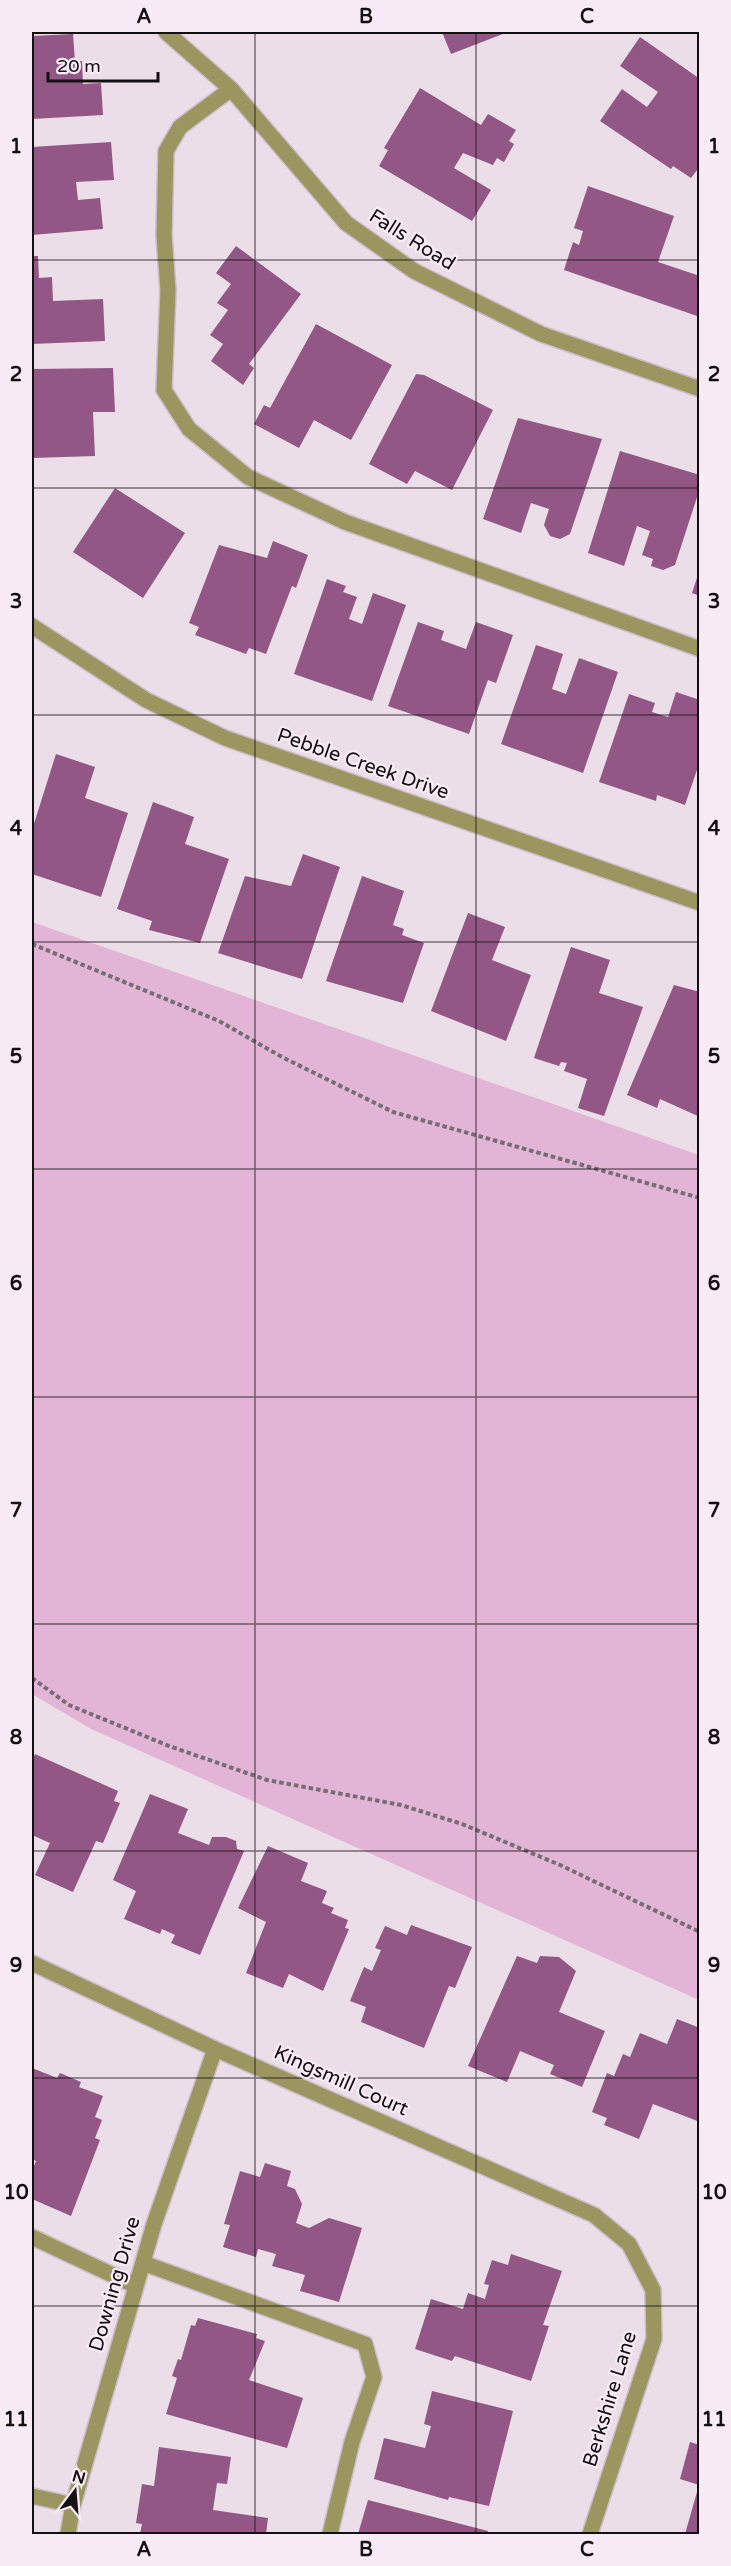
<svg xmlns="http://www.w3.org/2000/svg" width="731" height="2566" viewBox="0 0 731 2566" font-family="'Varela Round',sans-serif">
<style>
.green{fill:#e2b5d6}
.building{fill:#925785}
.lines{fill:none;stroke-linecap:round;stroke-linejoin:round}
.minor-casing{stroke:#c9bdc6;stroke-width:18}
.path{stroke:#766d74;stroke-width:4;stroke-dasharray:4.5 3;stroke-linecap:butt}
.minor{stroke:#9b9560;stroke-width:15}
.grid{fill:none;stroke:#140f13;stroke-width:1.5;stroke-opacity:0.55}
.labels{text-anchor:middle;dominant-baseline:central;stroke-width:4.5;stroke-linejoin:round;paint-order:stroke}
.street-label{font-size:20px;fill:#140f13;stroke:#f9ebf5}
.neatline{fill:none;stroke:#140f13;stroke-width:2}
.grid-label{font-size:20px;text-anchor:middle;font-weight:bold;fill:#140f13}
</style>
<rect width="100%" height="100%" fill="#ecdee8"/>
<path class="green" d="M32 922 699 1155V2000L91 1729 32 1694Z"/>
<path class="building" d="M442 32H508L451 54Z
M73 34 75 61H82L83 84 101 83 103 115 32 119V36Z
M640 37 700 79V166L691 178 673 166 671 169 600 121 622 89 647 107 658 92 620 66Z
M420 88 481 125 488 114 516 130 509 141 514 144 504 162 497 158 493 165 463 153 454 168 491 190 472 221 379 166 388 150 384 148Z
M111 142 114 180 76 182 78 200 100 198 103 229 32 235V147Z
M588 186 674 216 658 262 700 276V317L564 270 573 242 579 245 583 231 574 228Z
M236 246 301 294 249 364 254 368 243 385 211 361 223 344 210 335 228 310 217 303 231 284 216 273Z
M32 256H38L39 278 52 277 53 301 103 299 105 341 32 344Z
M316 324 392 365 351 440 314 420 299 448 254 424 264 405 270 408Z
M113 368 115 412H93L95 456 32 458V369Z
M416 374 424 375 493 410 452 490 415 471 407 484 369 464Z
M518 418 602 439 570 534 560 539 550 536 544 525 549 509 531 503 521 533 483 519Z
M620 451 700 475V488L675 565 663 570 651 566 653 559 642 555 650 531 637 526 624 566 588 553Z
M115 488 185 533 143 598 73 552Z
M273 541 308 555 296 588 292 586 266 654 249 648 246 654 195 635 199 627 189 623 219 545 267 558Z
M699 572H700V596L692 593Z
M327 579 346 586 343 592 357 597 349 619 362 624 373 593 406 605 372 701 294 674Z
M418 622 444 631 441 640 466 649 476 622 513 635 496 683 488 680 469 734 388 706Z
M536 645 563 654 552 689 566 694 579 658 618 672 583 773 501 744Z
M676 692 700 700V761L685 805 657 795 656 801 599 782 629 694 655 703 652 712 668 717Z
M56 754 95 767 85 798 128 813 101 897 32 874V830Z
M153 802 194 817 185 844 229 859 200 943 149 930 152 921 117 909Z
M303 854 340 867 302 979 218 953 245 876 291 886Z
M362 876 404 891 393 925 404 929 402 935 424 943 403 1003 326 981Z
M468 913 505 927 492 960 531 975 506 1041 431 1011Z
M571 947 610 960 599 993 643 1007 604 1116 578 1108 587 1079 564 1071 567 1063 561 1062 559 1066 534 1058Z
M674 985 700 992V1025L697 1032H700V1117L660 1099 657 1108 627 1095Z
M35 1754 118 1791 114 1801 120 1803 103 1843 96 1841 73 1892 35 1875 50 1843 32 1835V1761Z
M150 1794 188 1809 178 1833 209 1845 212 1837H226L236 1841 237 1849 244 1851 200 1955 171 1943 175 1935 162 1929 160 1934 124 1919 136 1891 113 1880Z
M268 1846 308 1863 301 1881 327 1891 322 1903 334 1908 331 1913 348 1920 345 1928 349 1929 323 1991 289 1974 283 1988 246 1973 266 1922 238 1908Z
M411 1925 472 1947 455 1988 449 1986 424 2048 361 2022 366 2007 350 2001 364 1967 372 1971 381 1950 375 1948 385 1926 407 1935Z
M517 1956 537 1963 540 1956 559 1957 576 1971 559 2012 605 2031 582 2087 550 2074 554 2065 520 2051 507 2082 468 2066Z
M677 2019 700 2028V2122L653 2104 639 2139 604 2125 607 2118 592 2112 607 2073 614 2076 623 2054 630 2057 640 2033 667 2044Z
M32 2068 57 2078 60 2073 81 2082 79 2087 103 2096 95 2117 102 2120 95 2138 100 2140 71 2216 32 2199V2171L36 2161 32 2159Z
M265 2163 291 2171 287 2186 295 2189 302 2204 296 2223 309 2228 329 2218 362 2228 339 2302 300 2291 305 2275 272 2266 276 2254 258 2249 256 2257 223 2247 230 2225 224 2224 240 2171 260 2177Z
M511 2254 562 2271 543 2325 549 2326 531 2381 455 2356 452 2361 415 2349 431 2299 463 2309 468 2293 485 2299 489 2285 484 2284 492 2260 508 2265Z
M198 2318 257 2334 256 2338 265 2341 249 2380 303 2398 287 2448 166 2414 177 2378 172 2376 178 2359 181 2360 191 2325 195 2326Z
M432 2391 513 2411 489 2506 449 2497 448 2500 374 2479 384 2438 425 2448 431 2426 424 2424Z
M690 2442 700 2445V2534H685L699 2485 680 2479Z
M159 2447 231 2457 227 2484 217 2483 213 2510 268 2518 266 2534H140L142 2524 136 2523 142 2484 154 2486Z
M368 2500 488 2531 487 2534H358Z"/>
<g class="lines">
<defs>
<path id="minor" d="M166 32 231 89 346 223 414 271 541 334 700 389
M231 89 180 127 166 151 164 235 168 290 164 390 189 429 248 477 345 522 700 649
M32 626 146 700 225 738 700 903
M32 1963 215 2049 594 2215 629 2244 653 2290 654 2339 590 2534
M32 2237 136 2286
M143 2263 365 2344 374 2377 352 2442 330 2534
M32 2496 73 2505
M68 2534 73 2505 154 2224 215 2049"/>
</defs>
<use href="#minor" class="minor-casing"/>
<path class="path" d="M32 944 219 1021 282 1057 393 1112 700 1198
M32 1678 69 1705 169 1746 267 1780 401 1805 462 1824 560 1865 700 1932"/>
<use href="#minor" class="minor"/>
</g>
<path class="grid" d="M255 32V2534M476 32V2534M32 260H700M32 488H700M32 715H700M32 942H700M32 1169H700M32 1397H700M32 1624H700M32 1851H700M32 2078H700M32 2306H700"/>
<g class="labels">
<g class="street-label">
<text transform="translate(412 240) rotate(32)">Falls Road</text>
<text transform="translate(363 764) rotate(19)">Pebble Creek Drive</text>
<text transform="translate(341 2081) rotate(24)">Kingsmill Court</text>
<text transform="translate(115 2284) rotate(-74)">Downing Drive</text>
<text transform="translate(610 2399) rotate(-73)">Berkshire Lane</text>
</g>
</g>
<rect width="731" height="2566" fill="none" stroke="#f9ebf5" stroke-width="66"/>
<g transform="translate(75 2491) rotate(16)" stroke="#f9ebf5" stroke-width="4.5" paint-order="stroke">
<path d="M0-4.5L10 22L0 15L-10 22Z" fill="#140f13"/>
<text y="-9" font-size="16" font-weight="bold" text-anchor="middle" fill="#140f13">N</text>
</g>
<path d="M48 72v9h110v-9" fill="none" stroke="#140f13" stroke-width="3"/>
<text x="57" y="72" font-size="18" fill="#140f13" stroke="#f9ebf5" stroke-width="4.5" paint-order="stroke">20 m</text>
<rect x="33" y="33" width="665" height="2500" class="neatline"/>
<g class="grid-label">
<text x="144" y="23">A</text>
<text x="366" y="23">B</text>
<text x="587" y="23">C</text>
<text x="16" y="153">1</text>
<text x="714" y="153">1</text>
<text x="16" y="381">2</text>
<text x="714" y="381">2</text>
<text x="16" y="608">3</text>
<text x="714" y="608">3</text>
<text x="16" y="835">4</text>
<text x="714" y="835">4</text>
<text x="16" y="1063">5</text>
<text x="714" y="1063">5</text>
<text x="16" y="1290">6</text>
<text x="714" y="1290">6</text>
<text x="16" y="1517">7</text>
<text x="714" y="1517">7</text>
<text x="16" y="1744">8</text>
<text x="714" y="1744">8</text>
<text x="16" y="1972">9</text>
<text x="714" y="1972">9</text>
<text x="16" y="2199">10</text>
<text x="714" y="2199">10</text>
<text x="16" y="2426">11</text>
<text x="714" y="2426">11</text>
<text x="144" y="2556">A</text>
<text x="366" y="2556">B</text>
<text x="587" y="2556">C</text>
</g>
</svg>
